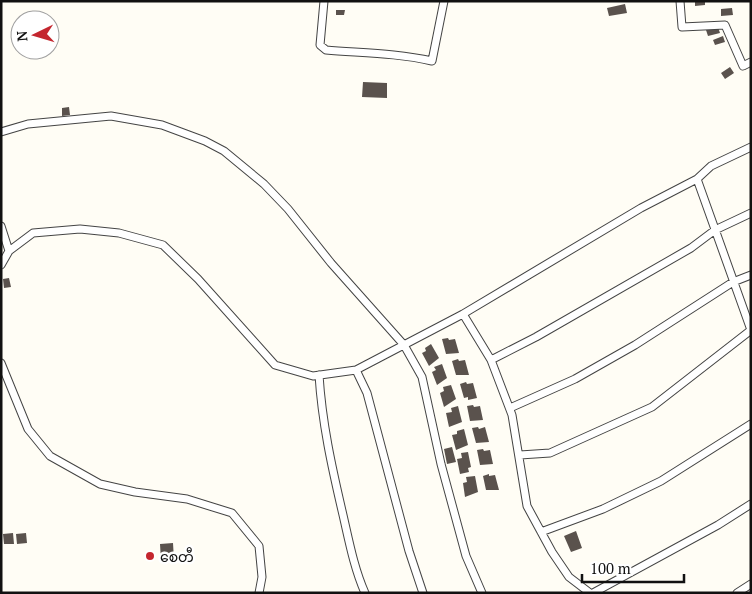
<svg xmlns="http://www.w3.org/2000/svg" width="752" height="594" viewBox="0 0 752 594" font-family="'PT Serif','Noto Sans Myanmar',serif">
<style>
.building{fill:#5a524d}
.lines{fill:none;stroke-linecap:round;stroke-linejoin:round}
.minor-casing{stroke:#444;stroke-width:9}
.minor{stroke:#fff;stroke-width:7}
.poi-dot{fill:#c4262e;stroke:#fff;stroke-width:2}
.labels{text-anchor:middle;dominant-baseline:central;stroke-width:5;stroke-linejoin:round;paint-order:stroke}
.poi-label{font-size:14px;fill:#111;stroke:#fff;text-anchor:start}
</style>
<rect width="100%" height="100%" fill="#fffdf5"/>
<path class="building" d="M695 1H705V5L695 6Z
M625 4 627 13 609 16 607 8Z
M732 8 733 15 721 16V9Z
M336 10H345L344 15H336Z
M718 27 720 33 708 36 706 30Z
M723 36 725 42 715 45 713 40Z
M730 67 734 73 725 79 721 73Z
M363 82 387 83V98L362 97Z
M69 107 70 115 62 116V108Z
M9 278 11 287 4 288 3 279Z
M448 338 449 340 455 339 459 353 446 354 442 339Z
M431 344 439 358 429 366 422 353 426 351 425 348Z
M458 359 459 361 465 360 469 375H456L452 361Z
M442 364 447 378 437 385 432 372 436 370 434 367Z
M466 382 467 384 473 383 477 398 468 400V397L464 398 460 384Z
M451 385 456 399 444 407 440 393 444 391 443 387Z
M473 405 474 407 480 406 483 420 470 421 467 406Z
M458 406 462 422 449 427 446 413 452 412 451 408Z
M478 427 479 429 485 427 489 442 476 443 472 428Z
M464 429 468 445 456 450 452 435 457 434V431Z
M452 447 456 462 447 464 444 449Z
M483 449 484 451 490 450 493 464 480 465 477 450Z
M468 452 471 467 468 468 469 472 460 474 457 459 462 458 461 453Z
M489 474V476L495 475 499 490H486L483 476Z
M475 476 478 492 465 497 463 483 467 482 466 477Z
M576 531 582 548 571 552 564 536Z
M13 533 14 544H4L3 534Z
M26 533 27 543 17 544 16 534Z
M173 543 174 560 165 563 164 561H161L160 544Z"/>
<g class="lines">
<defs>
<path id="minor" d="M324 1 320 45 326 50C362 53 397 53 432 61L444 1
M680 1 682 27 725 25 743 66 751 62
M1 132 28 124 111 116 162 125 205 141 224 151 264 184 288 209 331 263 404 345 422 377 441 464 466 556 482 593
M1 226 9 251
M1 265 9 251 33 233 80 229 119 233 163 245 198 279 275 365 313 376 356 370 463 314
M491 360 536 337 691 248 715 230 751 213
M1 363 28 429 50 456 100 484 135 492 187 499 232 513 259 546 262 577 259 593
M356 370 367 393 409 551 423 593
M319 375C322 423 332 468 343 515 349 541 354 568 365 593
M510 408 575 379 635 345 733 282 751 275
M520 455 550 453 652 407 751 330 697 179 711 166 751 147
M541 532 603 509 661 481 751 424
M590 593 569 577 552 552 527 506 512 415 491 360 463 314 641 208 697 179
M593 593 718 525 751 504
M737 593 751 584"/>
</defs>
<use href="#minor" class="minor-casing"/>
<use href="#minor" class="minor"/>
</g>
<circle class="poi-dot" cx="150" cy="556" r="5"/>
<g class="labels">
<g class="poi-label">
<text x="160" y="556">စေတီ</text>
</g>
</g>
<rect width="752" height="594" fill="none" stroke="#111111" stroke-width="5"/>
<g transform="translate(35 35) rotate(265)"><circle r="24" fill="#ffffff" stroke="#a0a0a0"/>
<path d="M0-4L9 19L0 12L-9 19Z" fill="#c4262e"/>
<text y="-8" font-size="14" font-weight="bold" text-anchor="middle" fill="#111111">N</text>
</g>
<path d="M582 574v8h102v-8" fill="none" stroke="#111111" stroke-width="2.5"/>
<text x="590" y="574" font-size="15" fill="#111111" stroke="#ffffff" stroke-width="4" paint-order="stroke">100 m</text>
</svg>
